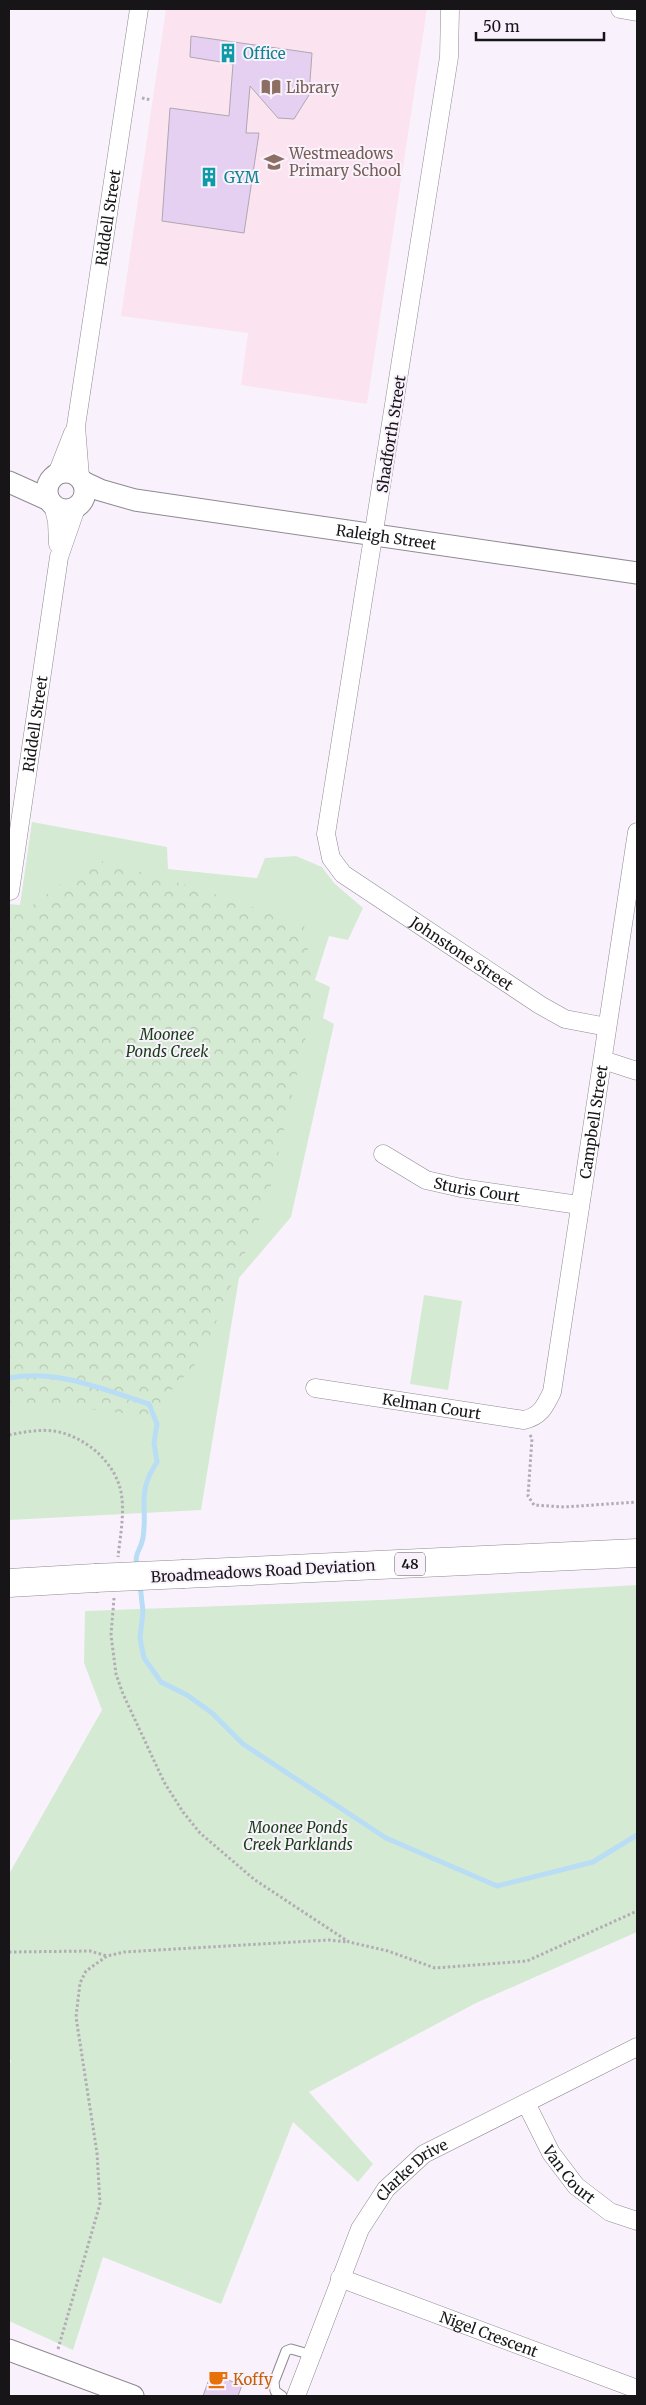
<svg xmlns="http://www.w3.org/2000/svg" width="646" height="2405" viewBox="0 0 646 2405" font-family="Merriweather,serif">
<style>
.education{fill:#fbe4ef}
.green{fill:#d5ead3}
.forest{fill:url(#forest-crowns)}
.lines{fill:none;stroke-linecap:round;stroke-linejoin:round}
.stream{stroke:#b9ddf5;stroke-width:5}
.building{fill:#e5d0f1;stroke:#ada7b1}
.service-casing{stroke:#908993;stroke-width:11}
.minor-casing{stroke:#908993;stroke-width:19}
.tertiary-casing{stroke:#908993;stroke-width:23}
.primary-casing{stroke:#908993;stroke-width:29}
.path{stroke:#b2adb5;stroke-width:3;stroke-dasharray:2.5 2.5;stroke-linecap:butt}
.service{stroke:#fff;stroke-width:9}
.minor{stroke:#fff;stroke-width:18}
.tertiary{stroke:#fff;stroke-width:21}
.primary{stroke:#fff;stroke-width:28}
.primary-bridge-casing{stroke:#908993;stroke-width:29;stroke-linecap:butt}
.primary-bridge{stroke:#fff;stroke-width:28}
.labels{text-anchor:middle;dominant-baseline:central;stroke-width:4;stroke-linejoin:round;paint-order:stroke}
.shield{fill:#f9f2fd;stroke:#5b575d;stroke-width:1}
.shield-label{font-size:14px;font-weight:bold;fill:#171518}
.culture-label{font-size:15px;fill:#0d838f;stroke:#f9f2fd;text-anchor:start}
.education-label{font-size:15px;fill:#785e54;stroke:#f9f2fd;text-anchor:start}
.street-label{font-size:15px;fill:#171518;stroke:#f9f2fd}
.park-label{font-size:15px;font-style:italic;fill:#163d15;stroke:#f9f2fd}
.food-label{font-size:15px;fill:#c56008;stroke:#f9f2fd;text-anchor:start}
</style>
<defs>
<pattern id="forest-crowns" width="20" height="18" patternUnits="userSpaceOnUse" patternTransform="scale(1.25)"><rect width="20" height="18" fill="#d5ead3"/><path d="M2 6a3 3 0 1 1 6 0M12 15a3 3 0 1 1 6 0" fill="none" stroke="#b6c8b4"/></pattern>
</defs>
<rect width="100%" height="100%" fill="#f9f2fd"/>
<path class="education" d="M166 9H427L367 404 241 385 248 333 121 316Z"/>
<path class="green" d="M32 822 167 847 168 869 257 878 265 858 296 856 322 867 334 883 363 908 348 940 329 936 315 980 330 987 323 1018 334 1024 291 1217 239 1278 201 1510 9 1520V904L20 905Z
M424 1295 462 1301 448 1390 410 1384Z
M637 1585V1932L476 2003 309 2092 373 2164 358 2182 293 2122 221 2304 103 2257 73 2350 9 2321V2067L11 2061 9 2056V1874L102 1710 84 1663 85 1611 381 1600Z"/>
<path class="forest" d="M94 859 187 885 304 924 315 998 268 1198 201 1358 148 1416 33 1403 9 1405V914L22 913Z"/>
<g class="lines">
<path class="stream" d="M9 1378C58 1369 102 1389 149 1404L157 1424 154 1443 157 1462C136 1494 148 1505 143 1538 140 1553 134 1551 137 1568
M140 1584 143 1612 140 1638 144 1658 161 1682 187 1695 212 1713 243 1744 386 1838 497 1886 593 1862 637 1835"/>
</g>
<path class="building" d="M191 36 312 53 309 95 294 119 278 118 250 86 246 133H259L244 233 162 221 170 108 229 116 233 64 190 57Z
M211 2374 242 2385 238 2396H203Z"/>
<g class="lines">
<defs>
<path id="service" d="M282 2396 275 2391 274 2382 286 2351 291 2349 312 2355"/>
<g id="minor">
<path id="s1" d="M450 9 449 57 326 834 331 858 343 874 540 1005 565 1019 607 1027"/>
<path d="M620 9 637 12"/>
<path d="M57 474 73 433"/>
<path id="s2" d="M80 477 76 426 139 9"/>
<path d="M53 505 57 521 58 544"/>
<path id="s3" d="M10 891 59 557 76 508"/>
<path d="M603 1060 637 1071"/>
<path id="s4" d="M383 1154 426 1180 461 1188 579 1205"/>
<path id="s5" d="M315 1388 524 1420C541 1416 545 1406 552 1392L637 832"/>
<path id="s6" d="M526 2103 551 2153 576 2186 610 2212 637 2221"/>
<path id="s7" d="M340 2278 637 2389"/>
<path id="s8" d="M296 2396 360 2229 386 2189 424 2154 637 2047"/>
</g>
<g id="tertiary">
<circle cx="66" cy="491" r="19"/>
<path d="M9 482 49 500"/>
<path id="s9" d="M83 482 100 490 135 500 637 573"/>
<path d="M9 2350 133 2396"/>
</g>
<path id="primary" d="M184 1574 637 1553
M9 1583 95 1578"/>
</defs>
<use href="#service" class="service-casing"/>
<use href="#minor" class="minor-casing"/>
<use href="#tertiary" class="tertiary-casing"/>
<use href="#primary" class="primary-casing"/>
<path class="path" d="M142 98 151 100
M9 1435C24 1432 39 1429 54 1431 85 1436 115 1462 121 1492 125 1513 120 1537 118 1557
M530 1435 532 1438 528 1496 534 1505 564 1507 637 1502
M114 1598 111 1635 116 1674 123 1694 164 1782 183 1812 200 1833 255 1880 349 1942 388 1951 435 1968 527 1961 637 1911
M9 1952 90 1951 107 1956
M58 2349 100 2204 97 2153 76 2017 80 1983 86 1971 107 1956 124 1952 329 1940 347 1942"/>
<use href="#service" class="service"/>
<use href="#minor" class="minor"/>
<use href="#tertiary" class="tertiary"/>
<use href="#primary" class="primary"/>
<defs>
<path id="primary-bridge" d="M95 1578 184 1574"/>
</defs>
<use href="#primary-bridge" class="primary-bridge-casing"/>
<use href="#primary-bridge" class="primary-bridge"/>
</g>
<defs>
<symbol id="building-bare" viewBox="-9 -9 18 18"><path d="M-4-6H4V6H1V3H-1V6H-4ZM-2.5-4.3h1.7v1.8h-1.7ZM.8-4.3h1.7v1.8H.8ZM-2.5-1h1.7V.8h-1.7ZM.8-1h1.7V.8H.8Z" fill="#0f9aa8" stroke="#f9f2fd" stroke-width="2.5" paint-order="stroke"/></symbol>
<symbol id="library-bare" viewBox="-9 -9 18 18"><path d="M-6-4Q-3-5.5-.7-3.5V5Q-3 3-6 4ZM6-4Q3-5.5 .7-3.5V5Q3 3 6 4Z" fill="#8d6e63" stroke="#f9f2fd" stroke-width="2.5" paint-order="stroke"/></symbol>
<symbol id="school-bare" viewBox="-9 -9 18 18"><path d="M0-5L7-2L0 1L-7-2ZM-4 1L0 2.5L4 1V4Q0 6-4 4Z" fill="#8d6e63" stroke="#f9f2fd" stroke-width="2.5" paint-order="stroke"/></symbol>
<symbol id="cafe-bare" viewBox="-9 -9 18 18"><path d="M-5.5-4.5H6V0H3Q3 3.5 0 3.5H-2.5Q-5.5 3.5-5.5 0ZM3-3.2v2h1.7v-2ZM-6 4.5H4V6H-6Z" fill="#e8710a" stroke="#f9f2fd" stroke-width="2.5" paint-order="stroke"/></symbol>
</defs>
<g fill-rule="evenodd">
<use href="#building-bare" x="214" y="39" width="28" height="28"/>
<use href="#library-bare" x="257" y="73" width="28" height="28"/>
<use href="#school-bare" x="260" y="148" width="28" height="28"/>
<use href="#building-bare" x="195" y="163" width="28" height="28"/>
<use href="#cafe-bare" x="204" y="2365" width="28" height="28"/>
</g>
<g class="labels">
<rect class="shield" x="395" y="1552.5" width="30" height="23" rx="4"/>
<g class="shield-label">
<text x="410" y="1564">48</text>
</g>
<g class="culture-label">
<text x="243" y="53">Office</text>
<text x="224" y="177">GYM</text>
</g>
<g class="education-label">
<text x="286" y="87">Library</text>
<text x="289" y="153">Westmeadows<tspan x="289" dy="17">Primary School</tspan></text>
</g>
<g class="street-label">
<text stroke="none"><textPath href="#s2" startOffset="262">Riddell Street</textPath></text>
<text transform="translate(391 434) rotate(-81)">Shadforth Street</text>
<text stroke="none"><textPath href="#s9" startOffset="309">Raleigh Street</textPath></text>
<text stroke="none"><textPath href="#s3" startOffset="169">Riddell Street</textPath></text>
<text stroke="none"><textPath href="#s1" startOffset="1022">Johnstone Street</textPath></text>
<text stroke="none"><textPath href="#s5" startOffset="526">Campbell Street</textPath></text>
<text stroke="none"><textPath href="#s4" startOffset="102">Sturis Court</textPath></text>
<text stroke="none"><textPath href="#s5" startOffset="118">Kelman Court</textPath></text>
<text transform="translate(263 1571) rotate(-3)">Broadmeadows Road Deviation</text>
<text stroke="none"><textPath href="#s6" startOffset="84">Van Court</textPath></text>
<text stroke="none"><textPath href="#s8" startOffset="259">Clarke Drive</textPath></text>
<text stroke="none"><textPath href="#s7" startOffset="159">Nigel Crescent</textPath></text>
</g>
<g class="park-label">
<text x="167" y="1034">Moonee<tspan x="167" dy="17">Ponds Creek</tspan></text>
<text x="298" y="1827">Moonee Ponds<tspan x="298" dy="17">Creek Parklands</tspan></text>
</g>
<g class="food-label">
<text x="233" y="2379">Koffy</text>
</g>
</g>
<rect width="646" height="2405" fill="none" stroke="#171518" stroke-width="20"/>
<path d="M476 32v8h128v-8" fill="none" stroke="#171518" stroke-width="2.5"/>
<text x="483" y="32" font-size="15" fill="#171518" stroke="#f9f2fd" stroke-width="4" paint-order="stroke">50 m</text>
</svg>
